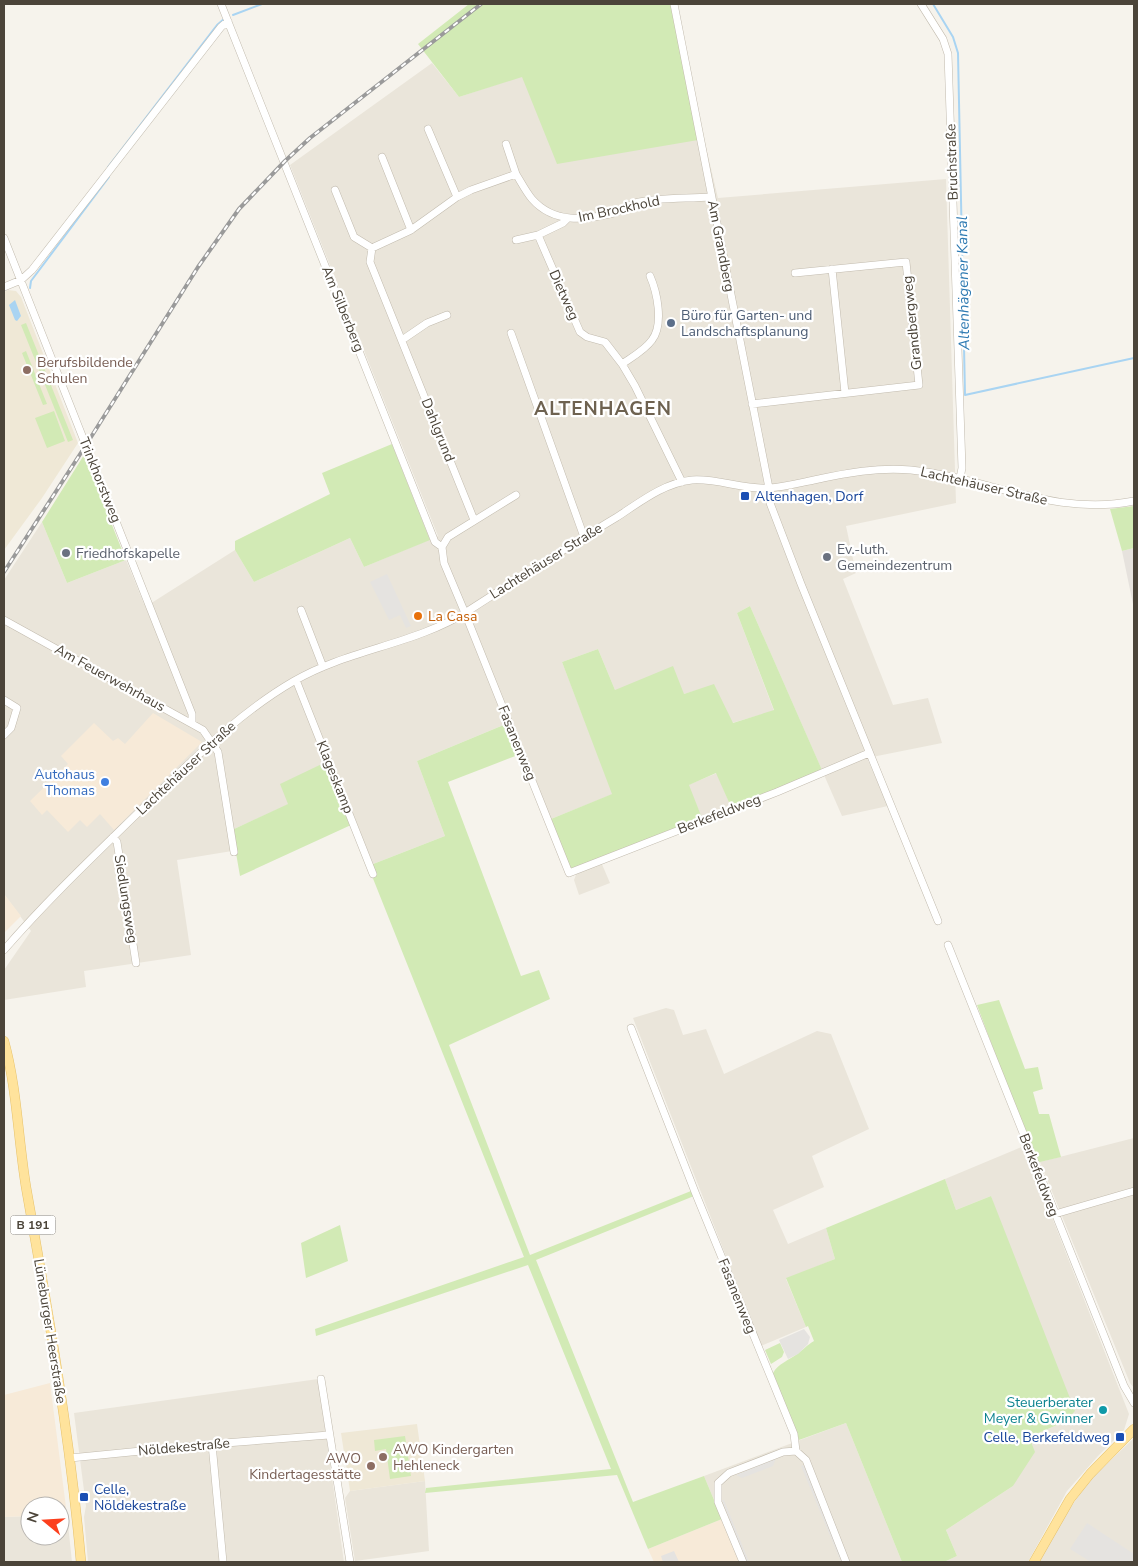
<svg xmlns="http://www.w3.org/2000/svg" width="1138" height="1566" viewBox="0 0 1138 1566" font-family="'Nunito Sans',sans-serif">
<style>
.residential{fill:#eae5da}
.commercial{fill:#f7ead8}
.industrial{fill:#e6e2dd}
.education{fill:#efe8d6}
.green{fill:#d2eab5}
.parking{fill:#e5e3e0}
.water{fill:#a9d4f2}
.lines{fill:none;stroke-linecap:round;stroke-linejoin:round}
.stream{stroke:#a9d4f2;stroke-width:2}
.minor-casing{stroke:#c2bbae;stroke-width:8}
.major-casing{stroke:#e6c16a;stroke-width:10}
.minor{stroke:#fff;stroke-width:7}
.major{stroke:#ffe39c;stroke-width:9}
.rail-casing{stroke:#9a9a9a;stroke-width:4}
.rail{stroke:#fff;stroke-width:2;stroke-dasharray:5.5;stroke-linecap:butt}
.service-dot{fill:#5c6f8a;stroke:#fff;stroke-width:2}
.education-dot{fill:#8d6e63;stroke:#fff;stroke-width:2}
.transit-dot{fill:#1a4fb4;stroke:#fff;stroke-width:2}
.worship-dot{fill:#6b7280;stroke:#fff;stroke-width:2}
.food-dot{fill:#e8710a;stroke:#fff;stroke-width:2}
.shop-dot{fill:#3f7fe0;stroke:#fff;stroke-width:2}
.culture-dot{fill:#0f9aa8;stroke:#fff;stroke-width:2}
.labels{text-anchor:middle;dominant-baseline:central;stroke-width:4.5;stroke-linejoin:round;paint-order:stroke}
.shield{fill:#fff;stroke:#817c74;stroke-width:1}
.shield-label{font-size:12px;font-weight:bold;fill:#4b4439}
.street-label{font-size:14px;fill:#4b4439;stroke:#fff}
.service-label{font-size:14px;fill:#4e5e75;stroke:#fff;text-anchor:start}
.education-label{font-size:14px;fill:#785e54;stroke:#fff;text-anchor:start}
.transit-label{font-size:14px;fill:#164399;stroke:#fff;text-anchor:start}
.worship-label{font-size:14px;fill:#5b616d;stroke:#fff;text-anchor:start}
.food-label{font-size:14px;fill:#c56008;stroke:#fff;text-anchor:start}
.shop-label{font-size:14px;fill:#366cbe;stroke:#fff;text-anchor:end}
.culture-label{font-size:14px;fill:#0d838f;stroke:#fff;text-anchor:end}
.water-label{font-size:15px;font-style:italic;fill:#2e7ab2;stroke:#fff}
.district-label{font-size:19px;font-weight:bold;letter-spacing:1px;fill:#6e6250;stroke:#fff}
</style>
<rect width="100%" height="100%" fill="#f6f3ec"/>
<path class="residential" d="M432 63 459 97 522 76 704 139 718 198 946 179 956 503 846 526 856 573 843 579 893 705 928 698 942 743 867 758 888 806 842 816 750 606 737 613 774 711 732 723 714 685 684 694 615 690 598 649 562 662 613 794 551 819 513 721 417 761 445 836 373 864 340 781 232 830V851L177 860 191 955 84 971 86 987 4 1000V970L31 931 4 894V580L42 522 67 583 126 560 144 604 153 602 235 550 254 582 350 538 364 567 438 536 290 165Z
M717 773 731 807 702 818 688 785Z
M601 862 610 883 579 895 574 880 577 872Z
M666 1008 674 1010 683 1035 706 1029 724 1074 817 1031 831 1034 869 1129 812 1156 824 1187 773 1210 788 1244 826 1228 835 1259 786 1279 806 1327 761 1346 633 1018Z
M1134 1138V1388L1130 1383 1040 1162Z
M1024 1146 1129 1414 1124 1430 1098 1456 1067 1491 1028 1562H944L957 1556 946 1530 1013 1486 1029 1437 1064 1422 991 1196 956 1210 945 1179Z
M318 1379 344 1562H88L84 1517 86 1506 74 1413Z
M846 1423 902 1562H740L704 1476Z
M1134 1438V1562H1039L1064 1517 1089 1481Z
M425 1481 429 1551 355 1561 345 1498 350 1491Z
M60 1515H67L72 1562H4V1517L30 1516V1536H60Z"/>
<path class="commercial" d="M153 713 202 742 114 830 100 814 87 827 80 820 68 832 47 810 42 815 30 801 68 764 61 756 94 723 113 741 118 738 125 744Z
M4 894 21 916 4 933Z
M50 1383 67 1515H60V1506H30V1516L4 1517V1395Z
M722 1519 740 1562H654L648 1549Z"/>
<path class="industrial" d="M1134 548V609L1122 551Z"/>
<path class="education" d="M8 290 16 291 21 297 78 443 42 498 4 550V292Z
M417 1424 425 1481 350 1491 341 1433Z"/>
<path class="green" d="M469 4H671L704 139 557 164 522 77 459 97 418 44Z
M26 323 73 440 68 442 21 325Z
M26 351 47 404 43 405 22 353Z
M54 411 65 441 47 448 35 418Z
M392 444 430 540 364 567 350 538 254 582 235 550V541L330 494 322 473Z
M84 455 126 560 67 583 42 522Z
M1134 506V548L1122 551 1110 509Z
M750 606 822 770 731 807 716 773 689 785 702 818 570 869 551 819 612 794 562 662 598 649 615 690 673 666 684 694 714 684 733 723 774 710 737 613Z
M506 724 518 755 448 782 521 976 539 970 550 999 449 1045 530 1255 691 1191 694 1196 536 1260 633 1502 704 1476 722 1519 648 1549 617 1475 425 1493 426 1488 611 1469 528 1265 316 1336 315 1329 524 1257 368 866 445 836 417 761Z
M326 762 351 825 240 876 232 830 288 804 280 784Z
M999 1000 1025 1069 1038 1067 1043 1089 1033 1092 1039 1114H1049L1061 1157 1036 1163 977 1005Z
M945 1179 956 1210 991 1196 1075 1411 1064 1422 1029 1437 1035 1452 1013 1486 946 1530 957 1556 944 1562H902L846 1423 799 1440 773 1373C778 1364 789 1360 797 1354 803 1350 807 1345 814 1341L808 1326 806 1327 786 1278 835 1259 826 1228Z
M340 1225 348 1261 306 1278 301 1243Z
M780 1343 784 1352 782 1357 771 1364 765 1350Z
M405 1436 411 1476 390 1479 386 1449 375 1451 374 1440Z"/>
<path class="parking" d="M387 574 411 626 406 628 400 615 389 620 370 582Z
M804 1329 810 1337 808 1344 798 1354 788 1359 779 1340Z
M776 1458 773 1466 742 1478 736 1475Z
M803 1465 806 1469 843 1562H841L801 1466Z
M722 1500H724L749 1562H746Z
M1087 1523 1134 1554V1562H1091L1070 1549Z
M674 1551 679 1562H663L661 1556Z"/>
<path class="water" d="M15 300 21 316 17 321 15 320 9 305Z"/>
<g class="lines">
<path class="stream" d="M933 4 953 37 958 53 965 395 1134 358
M233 15 262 4
M108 167 217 25 224 19
M30 288 31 281 109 177"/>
<defs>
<path id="minor" d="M221 4 435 542 442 547 444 563 465 613 569 873 777 792 869 753
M674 4 769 488 770 503 801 584 938 921
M921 4 943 39 948 54 962 468 960 478
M428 129 457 197
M506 144 516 174
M382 157 411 230
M335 190 354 237 372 248
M567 219 563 223 538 235 580 332 587 337 605 342 622 364 635 386 682 482
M4 238 192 714V723
M516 240 538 235
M372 248 411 230 457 197 471 190 516 174C521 182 526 192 532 199 554 224 585 220 614 213 621 211 628 205 635 203 659 197 687 199 711 197
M372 248 370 262 474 520
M832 269 845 393
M4 287 21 280 32 270 221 27 228 21
M511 333 584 537
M402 340 427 323 447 315
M622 364C632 357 645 350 652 340 664 324 657 292 650 276
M752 404 919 385 906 262 795 273
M442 547 448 537 516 495
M301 610 323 667
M4 620 203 730 218 752 234 852
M296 680 373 874
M4 700 17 708 11 728 4 735
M113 837 117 842 136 963
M948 945 1103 1333 1124 1386 1134 1403
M4 950C48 899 97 853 145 806 192 761 237 714 294 681 349 649 414 645 468 611 518 579 567 547 617 517 640 502 664 483 692 480 718 478 743 490 769 488 784 487 799 483 814 480 846 473 878 467 911 470 988 478 1055 517 1134 501
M631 1028 695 1192 794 1434 796 1451 806 1460 846 1562
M1055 1214 1134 1191
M321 1379 350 1562
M212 1444 223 1562
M70 1458 212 1444 329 1435
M743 1562 718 1502V1483L729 1473 783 1452 796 1451"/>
<path id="major" d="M4 1041C17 1088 18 1138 26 1187 48 1311 70 1436 81 1562
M1034 1562 1070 1499 1090 1474 1134 1429"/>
</defs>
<use href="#minor" class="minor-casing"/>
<use href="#major" class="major-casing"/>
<use href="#minor" class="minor"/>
<use href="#major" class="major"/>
<defs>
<path id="rail" d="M4 572 86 445 198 267 239 209 285 161 310 138 481 4"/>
</defs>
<use href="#rail" class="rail-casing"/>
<use href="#rail" class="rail"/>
</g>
<circle class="service-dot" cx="671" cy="323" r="5"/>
<g class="education-dot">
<circle cx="27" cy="370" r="5"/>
<circle cx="383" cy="1457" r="5"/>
<circle cx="371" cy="1466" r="5"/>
</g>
<g class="transit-dot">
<rect x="740" y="491" width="10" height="10" rx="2.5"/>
<rect x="1115" y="1432" width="10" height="10" rx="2.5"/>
<rect x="79" y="1492" width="10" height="10" rx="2.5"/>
</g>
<g class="worship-dot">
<circle cx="66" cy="553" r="5"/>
<circle cx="827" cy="557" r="5"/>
</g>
<circle class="food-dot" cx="418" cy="616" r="5"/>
<circle class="shop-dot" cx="105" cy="782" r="5"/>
<circle class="culture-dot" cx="1103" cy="1410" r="5"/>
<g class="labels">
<rect class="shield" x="10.5" y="1215.5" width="45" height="19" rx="4"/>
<g class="shield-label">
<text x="33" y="1225">B 191</text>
</g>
<g class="street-label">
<text transform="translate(952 162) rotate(-92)">Bruchstraße</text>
<text transform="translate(619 209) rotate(-12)">Im Brockhold</text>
<text transform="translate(721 246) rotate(79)">Am Grandberg</text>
<text transform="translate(564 295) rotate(66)">Dietweg</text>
<text transform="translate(343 309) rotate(68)">Am Silberberg</text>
<text transform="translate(912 323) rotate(-96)">Grandbergweg</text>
<text transform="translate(438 430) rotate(68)">Dahlgrund</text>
<text transform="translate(100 480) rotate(68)">Trinkhorstweg</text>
<text transform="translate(984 486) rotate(13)">Lachtehäuser Straße</text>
<text transform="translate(546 561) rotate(-32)">Lachtehäuser Straße</text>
<text transform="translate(110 678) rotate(29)">Am Feuerwehrhaus</text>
<text transform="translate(517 743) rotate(68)">Fasanenweg</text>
<text transform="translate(186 768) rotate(-43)">Lachtehäuser Straße</text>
<text transform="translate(335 777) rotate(68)">Klageskamp</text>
<text transform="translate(719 814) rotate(-21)">Berkefeldweg</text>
<text transform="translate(126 899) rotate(81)">Siedlungsweg</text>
<text transform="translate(1039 1175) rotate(69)">Berkefeldweg</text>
<text transform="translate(737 1296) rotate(68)">Fasanenweg</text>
<text transform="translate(50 1331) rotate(81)">Lüneburger Heerstraße</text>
<text transform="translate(184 1447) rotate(-5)">Nöldekestraße</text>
</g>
<g class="service-label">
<text x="681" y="315">Büro für Garten- und<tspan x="681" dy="16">Landschaftsplanung</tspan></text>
</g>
<g class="education-label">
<text x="37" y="362">Berufsbildende<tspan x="37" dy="16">Schulen</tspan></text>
<text x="393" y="1449">AWO Kindergarten<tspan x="393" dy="16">Hehleneck</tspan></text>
<text x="361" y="1458" text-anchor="end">AWO<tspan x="361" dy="16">Kindertagesstätte</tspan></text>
</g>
<g class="transit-label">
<text x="755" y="496">Altenhagen, Dorf</text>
<text x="1110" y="1437" text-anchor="end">Celle, Berkefeldweg</text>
<text x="94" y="1489">Celle,<tspan x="94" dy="16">Nöldekestraße</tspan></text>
</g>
<g class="worship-label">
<text x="837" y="549">Ev.-luth.<tspan x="837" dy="16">Gemeindezentrum</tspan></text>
<text x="76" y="553">Friedhofskapelle</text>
</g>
<g class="food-label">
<text x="428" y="616">La Casa</text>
</g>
<g class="shop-label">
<text x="95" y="774">Autohaus<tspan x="95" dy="16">Thomas</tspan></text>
</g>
<g class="culture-label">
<text x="1093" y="1402">Steuerberater<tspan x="1093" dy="16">Meyer &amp; Gwinner</tspan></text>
</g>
<g class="water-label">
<text transform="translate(963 283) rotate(-91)">Altenhägener Kanal</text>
</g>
<g class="district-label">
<text x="603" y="409">ALTENHAGEN</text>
</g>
</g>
<rect width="1138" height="1566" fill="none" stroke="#4b4439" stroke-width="10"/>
<g transform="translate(45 1521) rotate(288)"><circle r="24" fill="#ffffff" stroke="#b7b4b0"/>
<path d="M0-4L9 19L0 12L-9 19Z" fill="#fc3f1d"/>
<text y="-8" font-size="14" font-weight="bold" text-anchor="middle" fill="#4b4439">N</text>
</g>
</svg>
